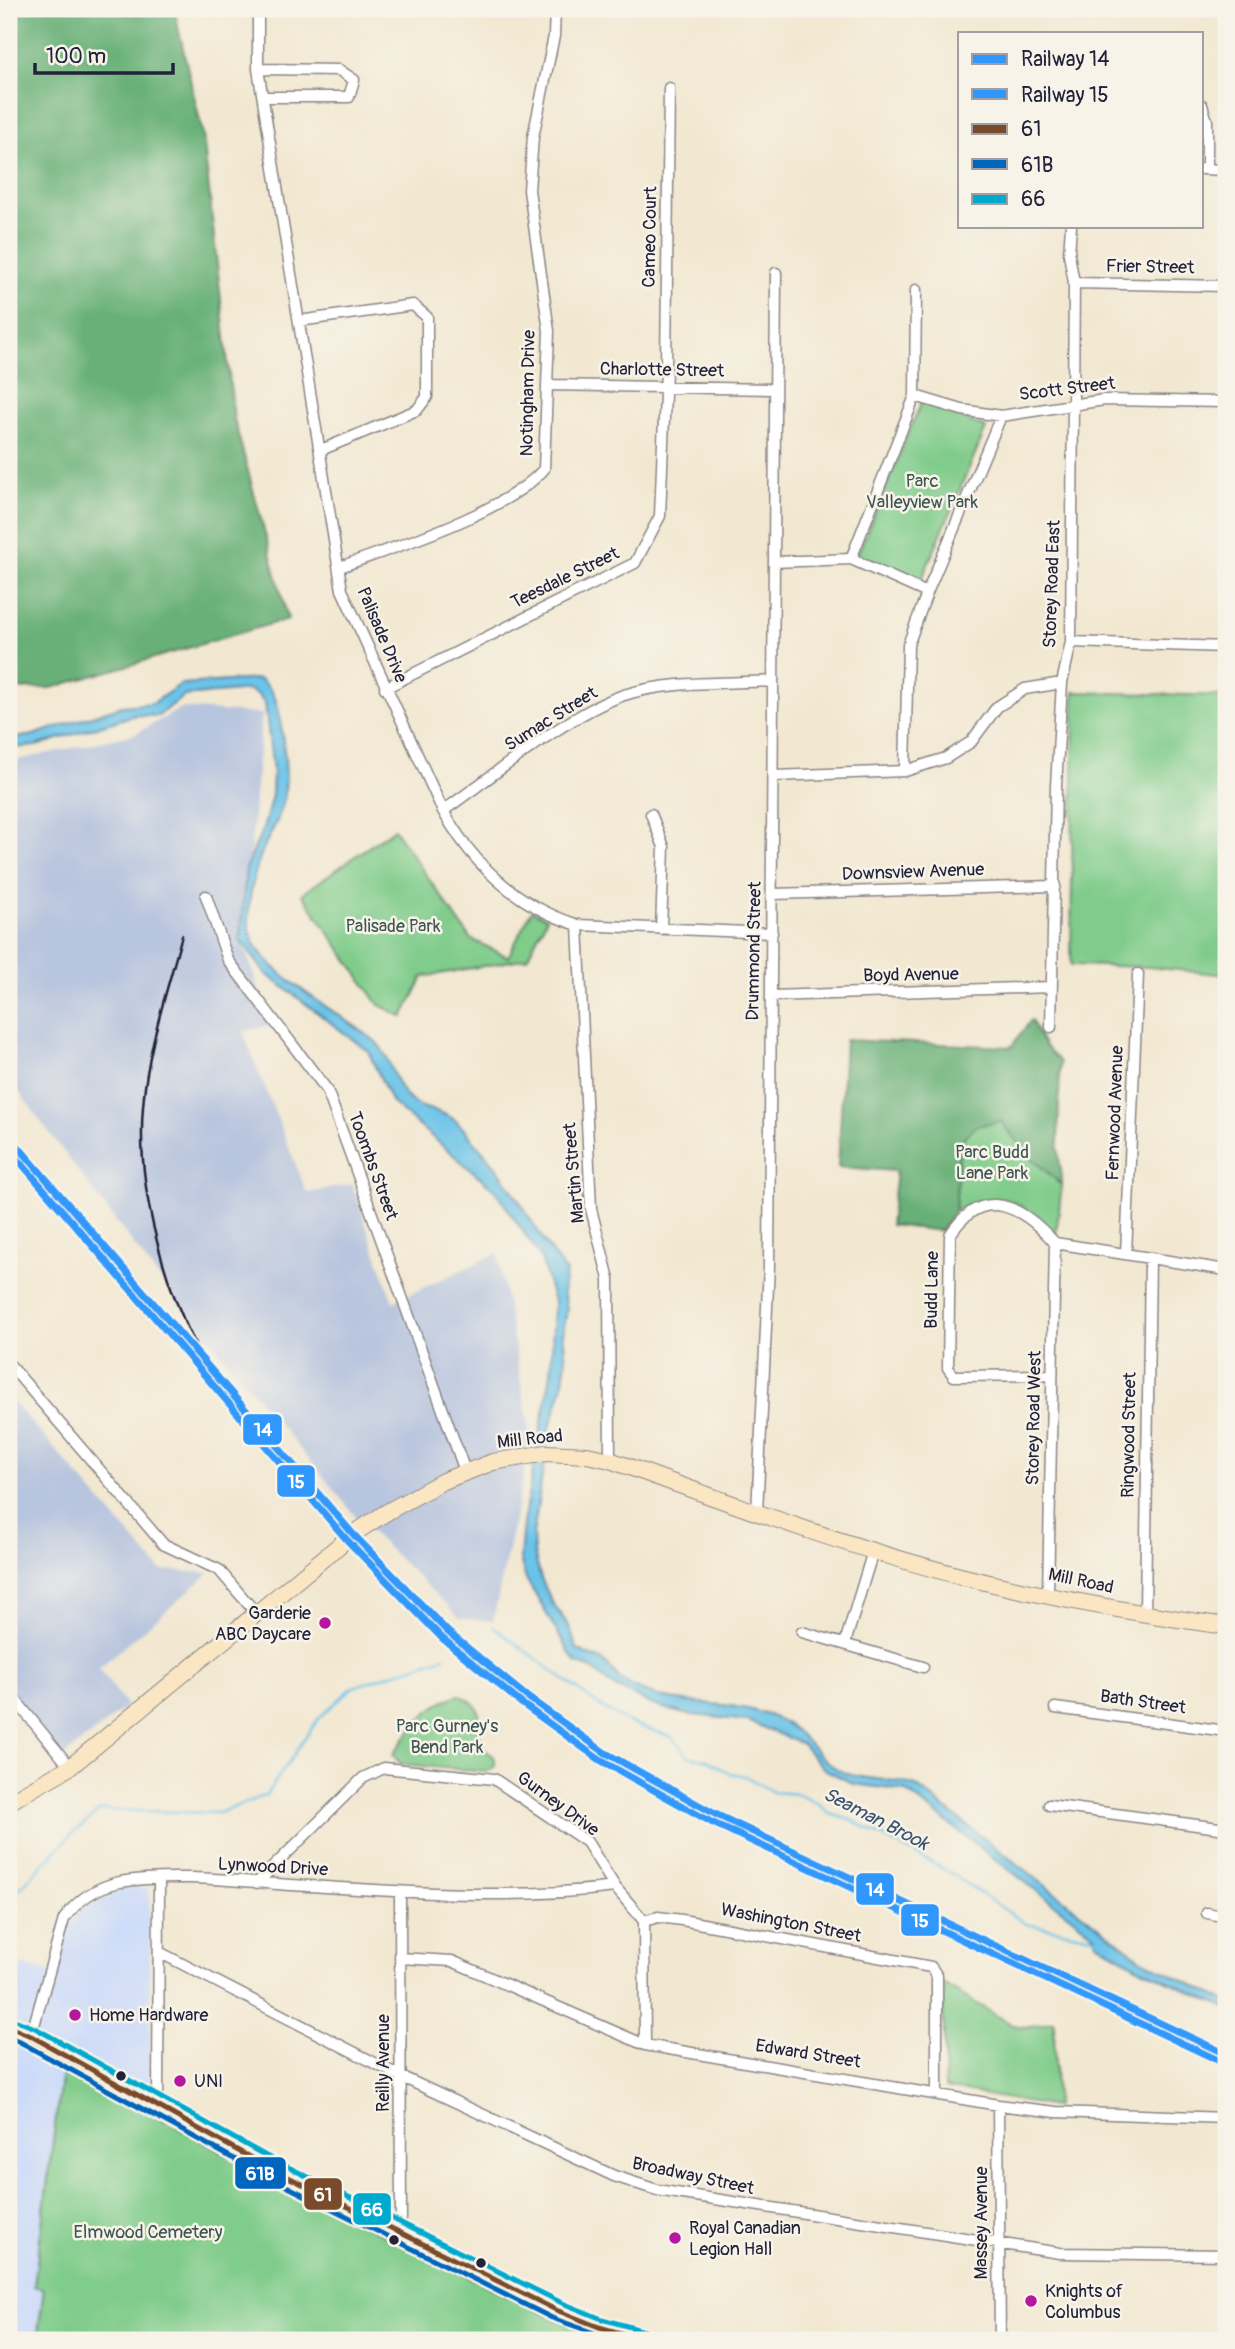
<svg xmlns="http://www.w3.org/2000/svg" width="1235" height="2349" viewBox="0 0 1235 2349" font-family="Pangolin,sans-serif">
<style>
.built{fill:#ccdbf9}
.industrial{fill:#b8c5de}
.green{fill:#80cc8b;stroke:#517763;stroke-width:2}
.forest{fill:#68b077;stroke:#456959;stroke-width:2}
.water{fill:#6ac3e8;stroke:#467292;stroke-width:2}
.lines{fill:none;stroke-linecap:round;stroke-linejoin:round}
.stream{stroke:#6ac3e8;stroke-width:2.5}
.street-casing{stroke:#8a8586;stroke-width:13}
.secondary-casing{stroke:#8a8586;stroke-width:18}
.primary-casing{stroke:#8a8586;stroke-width:20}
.street{stroke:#fff;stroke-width:10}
.secondary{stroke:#fbe6c4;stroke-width:16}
.primary{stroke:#f6c06b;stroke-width:18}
.rail{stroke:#22223b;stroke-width:2.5}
.bus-1-casing{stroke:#f7f3e8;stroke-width:10}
.bus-2-casing{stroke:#f7f3e8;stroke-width:10}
.bus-3-casing{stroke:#f7f3e8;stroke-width:10}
.bus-1{stroke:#7a4b2a;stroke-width:5}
.bus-2{stroke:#0065bd;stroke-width:5}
.bus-3{stroke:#00a9ce;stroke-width:5}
.rail-1-casing{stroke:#f7f3e8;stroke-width:12}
.rail-2-casing{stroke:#f7f3e8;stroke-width:12}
.rail-1{stroke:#3098fc;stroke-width:7}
.rail-2{stroke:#3098fc;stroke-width:7}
.poi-dot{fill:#b5179e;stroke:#f7f3e8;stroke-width:2.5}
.bus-dot{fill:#22223b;stroke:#f7f3e8;stroke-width:2.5}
.labels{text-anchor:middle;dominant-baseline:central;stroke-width:5;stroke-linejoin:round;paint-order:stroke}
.street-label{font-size:18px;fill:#22223b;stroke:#f7f3e8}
.park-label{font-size:18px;fill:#3e5553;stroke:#f7f3e8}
.poi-label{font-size:18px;fill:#22223b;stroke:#f7f3e8;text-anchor:start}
.water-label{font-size:19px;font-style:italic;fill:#38526f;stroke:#f7f3e8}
.line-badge{stroke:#f7f3e8;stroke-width:2.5}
.badge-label{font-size:19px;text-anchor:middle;font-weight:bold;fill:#fff}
</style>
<rect width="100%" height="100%" fill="#f7f3e8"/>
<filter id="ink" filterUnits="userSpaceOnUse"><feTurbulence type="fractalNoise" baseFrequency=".0143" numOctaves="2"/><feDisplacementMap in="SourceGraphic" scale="14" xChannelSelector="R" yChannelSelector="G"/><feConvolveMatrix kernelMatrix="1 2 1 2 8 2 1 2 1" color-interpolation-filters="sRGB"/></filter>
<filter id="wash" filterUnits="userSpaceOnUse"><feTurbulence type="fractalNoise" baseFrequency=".00686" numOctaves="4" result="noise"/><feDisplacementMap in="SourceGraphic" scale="28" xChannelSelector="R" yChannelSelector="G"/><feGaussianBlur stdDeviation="1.57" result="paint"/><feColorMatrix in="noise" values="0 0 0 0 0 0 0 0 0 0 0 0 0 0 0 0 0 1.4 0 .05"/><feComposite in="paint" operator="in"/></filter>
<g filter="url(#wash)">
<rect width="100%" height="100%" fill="#f2e8d1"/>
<path class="built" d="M126 1888 149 1889 151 2091 138 2105 63 2064 34 2286 44 2289 37 2340H9V1962L55 1973 68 1926 82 1908Z"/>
<path class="industrial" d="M181 708 262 714 243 941 270 1025 243 1032 307 1193 352 1184 393 1302 498 1253 531 1440 493 1621 460 1618 357 1518 154 1272 9 1079V762L135 734Z
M9 1397 161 1570 210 1573 99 1668 127 1706 54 1764 9 1704Z"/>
<path class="green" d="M922 401 986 428 921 581 857 555Z
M1074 692 1226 696V975L1148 967 1071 965Z
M394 829 471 939 508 957 532 910 547 918 527 958 423 977 403 1017 379 1005 302 894Z
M1000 1121 1029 1156 1062 1185 1056 1235C1014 1198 1009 1190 955 1210L960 1141 976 1126Z
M458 1695C495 1708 469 1725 483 1748 486 1752 491 1753 495 1759V1766L486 1772 401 1764 393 1755C412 1726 425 1708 458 1695Z
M943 1984 1013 2025 1025 2027 1054 2021 1056 2107 945 2088Z
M63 2064 258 2172 552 2318 611 2340H37L44 2289 34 2286Z"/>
<path class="forest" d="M9 9H174L203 135 234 419 288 619 51 688 9 689Z
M1031 1020 1044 1045 1060 1062 1058 1147 1062 1185 1029 1156 1001 1121 976 1126 960 1141 955 1210 941 1231 890 1225 896 1171 838 1167 845 1040 1011 1047Z"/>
<path class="water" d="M259 679C276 690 278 706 281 725 284 749 288 773 284 798 279 824 267 836 260 857 253 877 244 915 251 936 263 973 345 1016 375 1041 391 1056 392 1080 406 1096 421 1113 446 1108 461 1126 471 1138 482 1150 492 1162 520 1196 538 1238 566 1272L563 1292 567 1309 563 1333 566 1361 562 1388 549 1431 533 1535 534 1553 541 1579 553 1604 569 1626 576 1647C584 1656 595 1655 604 1662 611 1667 615 1676 623 1681 671 1711 720 1697 768 1715 807 1730 806 1748 834 1767 857 1783 891 1776 916 1786L1142 1960 1226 2001V2008L1140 1968 1095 1941 1096 1936 906 1791 854 1784 824 1769 802 1744 748 1721 684 1714 653 1705 611 1685 594 1670 576 1663 570 1654 525 1577 520 1558 523 1523 551 1374 554 1302 541 1258 495 1190 392 1103 368 1051 265 973 240 939 246 869 264 826 272 795 273 771 265 704 258 695 249 690 184 696 158 716 135 715 36 746 9 748V739L33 735 122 706 153 703 181 684Z"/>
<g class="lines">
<path class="stream" d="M493 1627 600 1706 627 1722 672 1737 688 1756 708 1760 729 1773 745 1776 773 1792 797 1794 818 1803 830 1814 851 1820 949 1872 1026 1924 1098 1938
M9 1900 70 1836 100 1810 219 1813 266 1795 319 1718 353 1687 444 1657"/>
</g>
</g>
<g filter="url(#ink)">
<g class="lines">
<defs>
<path id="street" d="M258 9V69L342 590 443 811C474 866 517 906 578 925L772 933
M258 69 339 70 354 80 349 97H264
M1202 105 1207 121V169
M1202 169 1226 170
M1074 283 1226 286
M299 321 413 305 427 317V397L417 410 321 450
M549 385 775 389
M915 396 962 410 1001 416 1104 400 1226 402
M851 559 915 396 916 290
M774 562 851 559 927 593
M340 567C395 547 507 512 544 469L549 331 529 190 533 137 554 36 555 9
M1071 642 1226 647
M385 688 635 563 660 516 666 370 669 88
M905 771 908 645 927 593 1001 416
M775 776 905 771 946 758 971 742 997 707 1025 689 1062 683
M443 811C493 776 568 714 624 695 670 680 725 684 773 681
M651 814 664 847 661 929
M773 894 1055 886
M206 896 228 960 327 1090 465 1471
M578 925 591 1209 609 1279 610 1460
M771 996 1052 987
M1051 1027 1056 786 1062 683 1071 642 1074 283 1069 254 1071 226
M1055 1243 1226 1270
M1126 1254 1138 974
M9 1364 163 1544 219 1570 256 1613
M1051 1375 954 1376 948 1368 950 1235C983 1184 1022 1206 1055 1243
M757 1512 769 1266 776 273
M1048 1594 1055 1243
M1145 1613 1150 1258
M802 1632 923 1667
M845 1643 873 1551
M9 1692 70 1767
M1055 1708 1226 1731
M1049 1805 1226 1829
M257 1883 363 1778 384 1768 494 1779 587 1842 615 1887 644 1921 645 2045
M400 1892 401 2233
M1207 1913 1226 1917
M644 1921 658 1917 682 1920 931 1967 937 1976V2093
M159 1952 400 2076 614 2176 657 2190 1060 2253 1226 2255
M400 1958 452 1961 645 2045 998 2105 1056 2112 1226 2118
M31 2036 64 1919C78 1899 96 1887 120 1882 172 1873 238 1881 291 1885 398 1891 508 1901 615 1887
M998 2105 1000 2340
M158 2106 159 1880"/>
<path id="secondary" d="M9 1802 70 1767 353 1534 387 1512 443 1481 493 1462 546 1453 587 1455 610 1460C727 1502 844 1546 964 1577 1050 1598 1139 1614 1226 1626"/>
<path id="primary" d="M9 2027 31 2036 262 2164 556 2310 599 2327 646 2340"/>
</defs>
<use href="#street" class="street-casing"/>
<use href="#secondary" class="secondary-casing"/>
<use href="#primary" class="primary-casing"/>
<use href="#street" class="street"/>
<use href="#secondary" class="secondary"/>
<use href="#primary" class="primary"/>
<path class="rail" d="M182 935C167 992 147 1049 143 1107 136 1190 166 1298 209 1368"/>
<defs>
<path id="bus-1" d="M9 2027 31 2036 262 2164 556 2310 599 2327 646 2340"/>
<path id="bus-2" d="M9 2036 258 2172 552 2318 614 2340"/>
<path id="bus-3" d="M12 2019 35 2028 266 2156 560 2302 602 2319 648 2332"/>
</defs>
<use href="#bus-1" class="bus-1-casing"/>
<use href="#bus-2" class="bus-2-casing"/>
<use href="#bus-3" class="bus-3-casing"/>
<use href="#bus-1" class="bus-1"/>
<use href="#bus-2" class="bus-2"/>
<use href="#bus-3" class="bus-3"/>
<defs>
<path id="rail-1" d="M9 1136 353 1534 448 1632 526 1696 604 1752 715 1814 1226 2054"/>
<path id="rail-2" d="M9 1149 347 1540 442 1638 521 1703 600 1760 711 1822 1222 2062"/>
</defs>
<use href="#rail-1" class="rail-1-casing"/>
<use href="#rail-2" class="rail-2-casing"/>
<use href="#rail-1" class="rail-1"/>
<use href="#rail-2" class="rail-2"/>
</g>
</g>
<g class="poi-dot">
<circle cx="325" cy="1623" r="7"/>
<circle cx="75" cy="2015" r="7"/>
<circle cx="180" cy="2081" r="7"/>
<circle cx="675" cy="2238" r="7"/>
<circle cx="1031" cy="2301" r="7"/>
</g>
<g class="bus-dot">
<circle cx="121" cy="2076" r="6"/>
<circle cx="394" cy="2240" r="6"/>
<circle cx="481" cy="2263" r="6"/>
</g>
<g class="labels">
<g class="street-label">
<text transform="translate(650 237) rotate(-89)">Cameo Court</text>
<text transform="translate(1150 267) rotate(1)">Frier Street</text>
<text transform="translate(662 370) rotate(1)">Charlotte Street</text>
<text transform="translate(1067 389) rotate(-7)">Scott Street</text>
<text transform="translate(528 393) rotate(-89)">Notingham Drive</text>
<text transform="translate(565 578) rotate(-26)">Teesdale Street</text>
<text transform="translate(1052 584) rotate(-88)">Storey Road East</text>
<text transform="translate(382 635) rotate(67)">Palisade Drive</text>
<text transform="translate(551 719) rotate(-32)">Sumac Street</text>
<text transform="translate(913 872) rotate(-2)">Downsview Avenue</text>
<text transform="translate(754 951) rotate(-89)">Drummond Street</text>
<text transform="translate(911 975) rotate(-1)">Boyd Avenue</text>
<text transform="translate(1115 1113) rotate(-88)">Fernwood Avenue</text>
<text transform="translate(373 1166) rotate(70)">Toombs Street</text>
<text transform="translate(574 1173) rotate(-95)">Martin Street</text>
<text transform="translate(932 1290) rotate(-89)">Budd Lane</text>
<text transform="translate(1034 1418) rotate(-89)">Storey Road West</text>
<text transform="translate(1129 1435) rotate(-89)">Ringwood Street</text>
<text transform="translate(530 1439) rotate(-6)">Mill Road</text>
<text transform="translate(1081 1581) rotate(12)">Mill Road</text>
<text transform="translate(1143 1702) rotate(8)">Bath Street</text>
<text transform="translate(558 1804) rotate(36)">Gurney Drive</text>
<text transform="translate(273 1867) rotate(3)">Lynwood Drive</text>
<text transform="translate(791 1923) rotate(11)">Washington Street</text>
<text transform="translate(808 2054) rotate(9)">Edward Street</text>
<text transform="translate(383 2063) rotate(-90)">Reilly Avenue</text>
<text transform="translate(693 2176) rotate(12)">Broadway Street</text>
<text transform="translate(981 2223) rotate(-90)">Massey Avenue</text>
</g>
<g class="park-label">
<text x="922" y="481">Parc<tspan x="922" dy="21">Valleyview Park</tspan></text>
<text x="393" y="926">Palisade Park</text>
<text x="992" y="1152">Parc Budd<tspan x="992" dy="21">Lane Park</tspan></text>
<text x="447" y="1726">Parc Gurney's<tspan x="447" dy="21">Bend Park</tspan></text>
<text x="148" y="2232">Elmwood Cemetery</text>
</g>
<g class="poi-label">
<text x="311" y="1613" text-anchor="end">Garderie<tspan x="311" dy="21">ABC Daycare</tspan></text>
<text x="89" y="2015">Home Hardware</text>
<text x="194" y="2081">UNI</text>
<text x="689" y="2228">Royal Canadian<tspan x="689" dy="21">Legion Hall</tspan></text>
<text x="1045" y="2291">Knights of<tspan x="1045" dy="21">Columbus</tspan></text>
</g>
<g class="water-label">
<text transform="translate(876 1819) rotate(27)">Seaman Brook</text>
</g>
</g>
<g class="line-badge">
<rect x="242" y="1413" width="41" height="33" rx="7" fill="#3098fc"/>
<rect x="276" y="1464" width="40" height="34" rx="7" fill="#3098fc"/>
<rect x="855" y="1872" width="40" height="34" rx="7" fill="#3098fc"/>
<rect x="900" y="1903" width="40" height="34" rx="7" fill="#3098fc"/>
<rect x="234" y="2156" width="53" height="34" rx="7" fill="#0065bd"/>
<rect x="303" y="2177" width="40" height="34" rx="7" fill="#7a4b2a"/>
<rect x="352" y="2192" width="40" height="34" rx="7" fill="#00a9ce"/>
</g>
<g class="badge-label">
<text x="263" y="1436">14</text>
<text x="296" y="1488">15</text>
<text x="875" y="1896">14</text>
<text x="920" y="1927">15</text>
<text x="260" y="2180">61B</text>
<text x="323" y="2201">61</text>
<text x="372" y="2216">66</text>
</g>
<rect width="1235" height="2349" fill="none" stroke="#f7f3e8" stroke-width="35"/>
<rect x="958" y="32" width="245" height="196" fill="#f7f3e8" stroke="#a29fa3" stroke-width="2"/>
<rect x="972" y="54" width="35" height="10" fill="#3098fc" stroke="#a29fa3" stroke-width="2"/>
<text x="1021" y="66" font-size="21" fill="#22223b">Railway 14</text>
<rect x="972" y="89" width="35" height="10" fill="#3098fc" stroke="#a29fa3" stroke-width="2"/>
<text x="1021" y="102" font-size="21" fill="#22223b">Railway 15</text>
<rect x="972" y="124" width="35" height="10" fill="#7a4b2a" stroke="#a29fa3" stroke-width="2"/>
<text x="1021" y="136" font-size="21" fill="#22223b">61</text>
<rect x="972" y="159" width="35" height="10" fill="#0065bd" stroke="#a29fa3" stroke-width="2"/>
<text x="1021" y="172" font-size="21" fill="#22223b">61B</text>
<rect x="972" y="194" width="35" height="10" fill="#00a9ce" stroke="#a29fa3" stroke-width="2"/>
<text x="1021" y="206" font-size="21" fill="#22223b">66</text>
<path d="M35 63v10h138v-10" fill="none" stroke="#22223b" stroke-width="3.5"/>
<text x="46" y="63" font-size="21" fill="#22223b" stroke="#f7f3e8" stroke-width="5" paint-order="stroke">100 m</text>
</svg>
